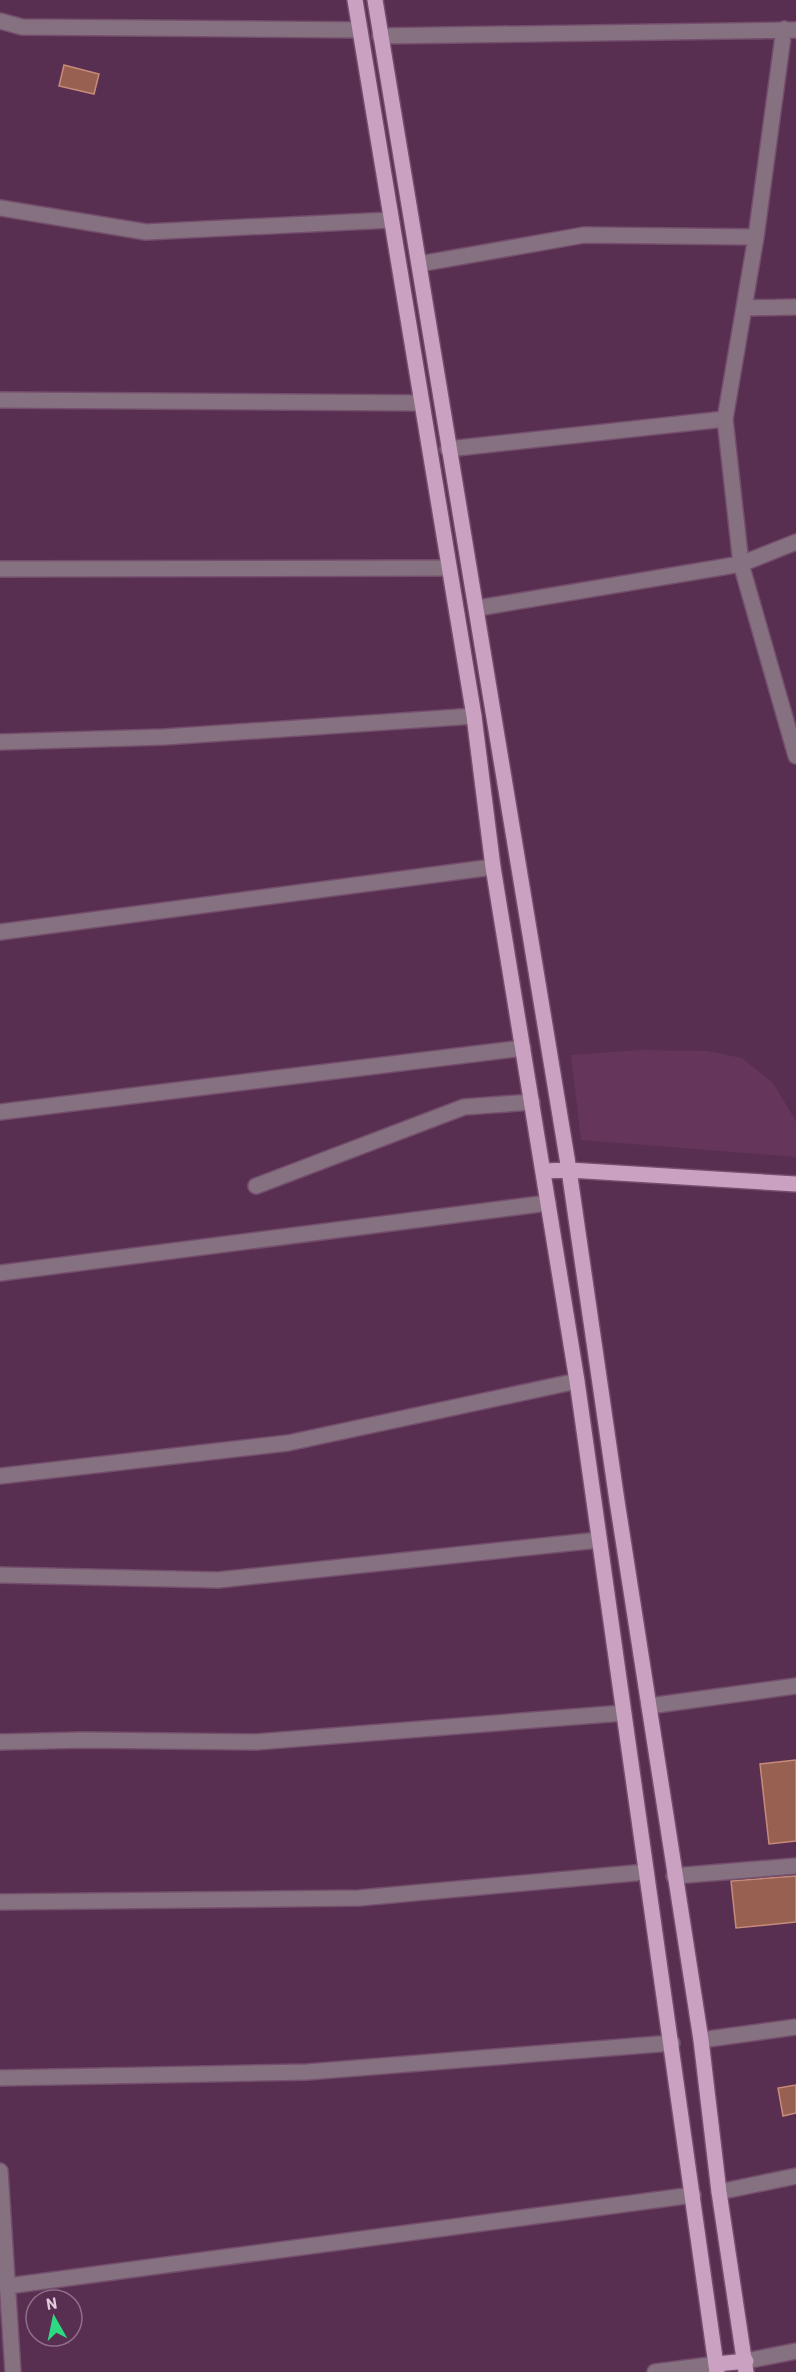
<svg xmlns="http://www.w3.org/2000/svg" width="796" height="2372" viewBox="0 0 796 2372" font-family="Barlow,sans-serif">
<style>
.built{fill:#65355b}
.building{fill:#986051;stroke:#c78b7b;stroke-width:1.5}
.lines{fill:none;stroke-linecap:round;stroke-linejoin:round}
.minor-casing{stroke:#744e6c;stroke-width:18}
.major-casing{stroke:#744e6c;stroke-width:18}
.minor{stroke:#867181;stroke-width:15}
.major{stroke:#cba1c1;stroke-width:15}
</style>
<rect width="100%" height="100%" fill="#582f50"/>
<path class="built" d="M640 1050 707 1051 742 1058 773 1083 796 1121V1157L581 1140 571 1055Z"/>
<path class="building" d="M64 65 99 74 94 94 59 86Z
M796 1760V1841L769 1844 760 1764Z
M796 1876V1922L736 1928 731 1881Z
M796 2085V2113L783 2116 778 2088Z"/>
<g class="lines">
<defs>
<path id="minor" d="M0 21 22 27 360 30
M784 29 756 237 725 419 741 564 796 756
M380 36 796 30
M0 208 146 232 391 220
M419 264 584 235 756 237
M744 308 796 307
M0 400 422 403
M448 449 725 419
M0 569 449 568
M478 608 741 564 796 542
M0 742 164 737 474 716
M0 932 493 867
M0 1112 523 1048
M256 1186 464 1107 532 1102
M0 1273 548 1203
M0 1476 288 1443 577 1381
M0 1575 218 1580 599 1540
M649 1706 796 1686
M0 1742 83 1740 256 1742 623 1713
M674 1876 796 1866
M0 1902 359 1898 646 1872
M701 2040 796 2027
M0 2078 307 2072 672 2043
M0 2171 13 2372
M719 2192 796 2176
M8 2286 693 2195
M746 2361 796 2351
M655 2372 717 2364"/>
<path id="major" d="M355 0 474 716 493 867 577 1381 717 2372
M375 0 569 1170 617 1501 701 2040 719 2192 746 2372
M543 1171 569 1170 796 1184
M717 2364 746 2361"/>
</defs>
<use href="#minor" class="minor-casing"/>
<use href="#major" class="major-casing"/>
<use href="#minor" class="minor"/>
<use href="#major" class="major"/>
</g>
<g transform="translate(54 2318) rotate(351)"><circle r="28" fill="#582f50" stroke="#906d89" stroke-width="1.5"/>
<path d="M0-4.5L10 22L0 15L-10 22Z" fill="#2fd883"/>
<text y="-9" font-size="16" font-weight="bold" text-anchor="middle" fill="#e5cbde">N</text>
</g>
</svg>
